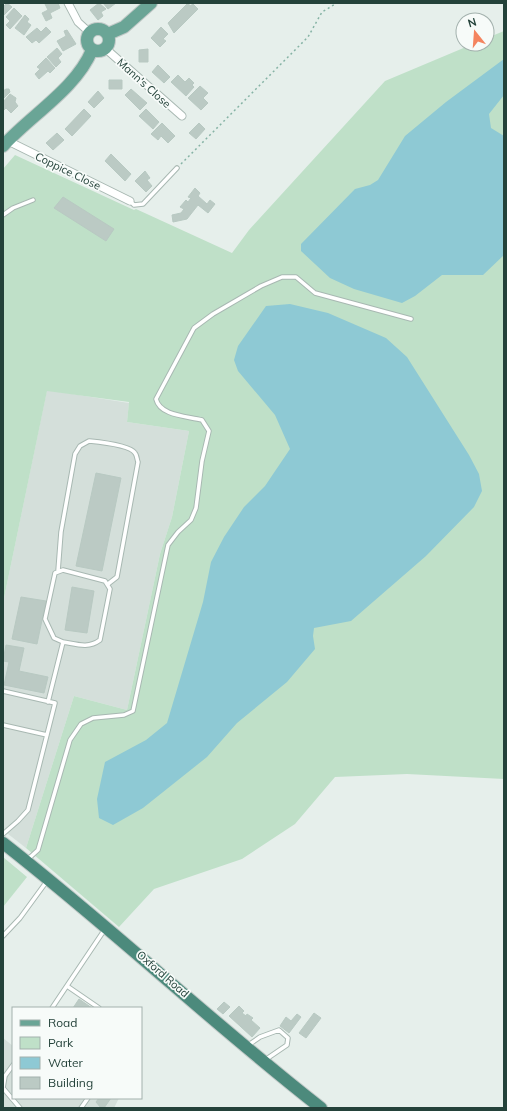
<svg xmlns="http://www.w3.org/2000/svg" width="507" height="1111" viewBox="0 0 507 1111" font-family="Mulish,sans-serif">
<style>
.built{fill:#d4dfda}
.green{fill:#bfe0c8}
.water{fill:#8ec9d4}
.building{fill:#bbcac4;stroke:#b8c9c2}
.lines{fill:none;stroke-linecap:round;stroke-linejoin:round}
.service-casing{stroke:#a8b8b2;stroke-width:5.5}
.minor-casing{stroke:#a8b8b2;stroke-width:9}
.primary-casing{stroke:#c2cac8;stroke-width:14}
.trunk-casing{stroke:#c2cac8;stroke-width:14}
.path{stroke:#86b3a5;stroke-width:1.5;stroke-dasharray:2 3;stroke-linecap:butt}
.service{stroke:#fff;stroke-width:3.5}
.minor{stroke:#fff;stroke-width:7}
.primary{stroke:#6aa596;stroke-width:12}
.trunk{stroke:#4c8a7c;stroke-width:12}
.labels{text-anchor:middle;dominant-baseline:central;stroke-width:3.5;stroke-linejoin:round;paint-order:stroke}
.street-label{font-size:11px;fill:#24423a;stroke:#f7fbf9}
</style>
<rect width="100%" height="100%" fill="#e6efeb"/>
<path class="built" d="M47 390 129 403 127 422 189 431 172 517 160 554 127 710 74 696 26 848 3 830V603Z
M3 1038 13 1046V1098H119L114 1108H3Z"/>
<path class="green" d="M504 31V779L407 774 335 777 295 824 242 859 154 889 119 927 26 848 74 696 127 710 160 554 172 517 189 431 127 422 129 402 47 391 3 603V169L15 155 134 210 136 209 232 253 249 230 385 81 473 44H487V38Z
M3 857 27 877 3 907Z"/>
<path class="water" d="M504 59V95L489 114 491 128 504 136V255L483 275H442L415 296 402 303 354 289 330 278 301 251V244L355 189 370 185 378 180 405 136 446 102Z
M290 304 328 313 386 338 407 357 469 455 479 474 482 491 474 507 426 556 351 621 314 628 313 636 315 649 287 682 237 723 207 757 143 808 113 825 99 818 97 799 105 762 146 740 167 723 203 602 211 562 224 537 244 507 265 486 290 449 275 415 238 371 234 360 238 346 266 306Z"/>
<path class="building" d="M7 3 12 7 3 16V5L4 6Z
M47 3H58L60 8 50 13 52 18 46 21 42 13 48 10 45 4Z
M99 3 106 9 101 12 103 16 98 20 90 10Z
M103 3H116L108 9Z
M188 3 190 6 193 4 198 9 174 33 168 23Z
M14 8 22 16 10 29 6 25 10 21 6 17Z
M25 15 29 19 27 22 31 25 24 35 15 28Z
M46 27 51 32 39 43 36 40 32 43 26 37 37 28 41 32Z
M161 27 168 34 163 39 166 41 160 47 151 38Z
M67 30 76 44 63 51 57 41 66 36 64 31Z
M57 48 62 54 58 58 61 62 56 67 47 57Z
M148 49V62H139V50Z
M46 58 55 68 50 73 48 71 39 79 35 74 40 69 37 67Z
M158 65 170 77 164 83 152 72Z
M178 75 185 82 189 78 194 83 192 85 194 87 186 96 171 82Z
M109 80H122V89H109Z
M200 86 208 93 203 98 208 103 201 110 188 98Z
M6 89H9L10 92 3 99V91Z
M131 89 147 103 140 110 125 95Z
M98 91 104 98 94 108 88 102Z
M10 94 16 98 15 102 18 106 11 113 6 108 3 111V102Z
M84 109 91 116 72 136 65 129Z
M146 109 159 122 153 129 139 116Z
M162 123 175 136 168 143 161 136 158 140 151 134Z
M199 123 205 129 196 139 189 133Z
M57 133 64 140 53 150 46 143Z
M111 154 131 174 125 181 105 161Z
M145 171 150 178 147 180 152 186 146 192 135 181Z
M195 188 200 193 198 196 207 204 210 200 215 204 208 213 198 205 187 219 173 222 172 215 181 213 184 209 180 207 186 200 188 202 191 198 188 197Z
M63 197 114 229 106 241 54 208Z
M96 473 121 478 102 571 76 566Z
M72 587 94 591 87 633 65 630Z
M21 597 46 601 37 644 12 639Z
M6 645 24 648 19 671 48 677 44 693 4 685 9 662 3 661Z
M79 999 92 1008H73Z
M224 1002 230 1007 223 1014 217 1009Z
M239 1006 244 1011 242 1013 246 1016 247 1014 253 1018 251 1020 260 1028 252 1037 229 1016Z
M314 1013 321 1018 306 1038 299 1033Z
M297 1014 301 1017 289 1033 280 1026 286 1017 291 1021Z
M99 1098H111L104 1108H101L96 1102Z"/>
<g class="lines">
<defs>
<path id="service" d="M130 201 134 205 143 204 177 168
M3 215 13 208 33 200
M58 571 61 532 75 454 80 446 89 441C99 442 130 445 135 453 137 455 137 460 138 462L117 577 108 584
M3 691 55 703 28 810 18 821 3 834
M48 702 63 642C76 644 88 649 100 640L110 589 105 581 63 570 55 573 45 619 54 638 63 642
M3 725 47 735
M27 860 38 850 70 740 81 724 93 718 124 715 133 711 168 545 178 532 191 520 196 508 202 461 209 431 202 420C187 416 160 416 156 399L194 328 213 314 261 286 282 277H296L315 293 411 319
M3 936 20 918 47 881
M67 986 99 1008
M52 1008 105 929
M247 1046 260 1037 279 1030 288 1038 287 1045 265 1060
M13 1065 5 1076 3 1088 20 1108
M81 1108 88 1098"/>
<path id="minor" d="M68 3 78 22 90 33
M106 49 182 116
M6 140 130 201"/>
<path id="primary" d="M87 40a11 11 0 1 1 22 0a11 11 0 1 1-22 0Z
M108 34 124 27 151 3
M3 146C31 115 76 89 92 50"/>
<path id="trunk" d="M3 843C112 928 212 1023 321 1108"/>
</defs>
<use href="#service" class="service-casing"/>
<use href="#minor" class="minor-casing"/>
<use href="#primary" class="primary-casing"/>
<use href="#trunk" class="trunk-casing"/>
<path class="path" d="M181 164 308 37 322 12 337 3"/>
<use href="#service" class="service"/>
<use href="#minor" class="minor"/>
<use href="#primary" class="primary"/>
<use href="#trunk" class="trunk"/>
</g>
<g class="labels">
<g class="street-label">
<text transform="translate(144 83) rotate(42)">Mann's Close</text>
<text transform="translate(68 171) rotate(26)">Coppice Close</text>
<text transform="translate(163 974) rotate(41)">Oxford Road</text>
</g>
</g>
<rect width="507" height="1111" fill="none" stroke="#24423a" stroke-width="8"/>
<rect x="12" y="1007" width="130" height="92" fill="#f7fbf9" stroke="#a3b1ad"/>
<rect x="20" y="1020" width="20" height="6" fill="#6aa596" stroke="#a3b1ad"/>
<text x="48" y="1027" font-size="12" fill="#24423a">Road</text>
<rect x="20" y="1037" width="20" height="12" fill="#bfe0c8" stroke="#a3b1ad"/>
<text x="48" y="1047" font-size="12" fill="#24423a">Park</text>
<rect x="20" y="1057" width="20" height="12" fill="#8ec9d4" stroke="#a3b1ad"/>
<text x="48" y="1067" font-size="12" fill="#24423a">Water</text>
<rect x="20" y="1077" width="20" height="12" fill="#bbcac4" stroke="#a3b1ad"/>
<text x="48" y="1087" font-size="12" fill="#24423a">Building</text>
<g transform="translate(475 32) rotate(343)"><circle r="19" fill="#f7fbf9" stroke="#a3b1ad"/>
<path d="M0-3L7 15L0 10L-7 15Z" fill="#f4845f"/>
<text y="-6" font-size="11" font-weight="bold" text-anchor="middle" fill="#24423a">N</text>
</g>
</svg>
